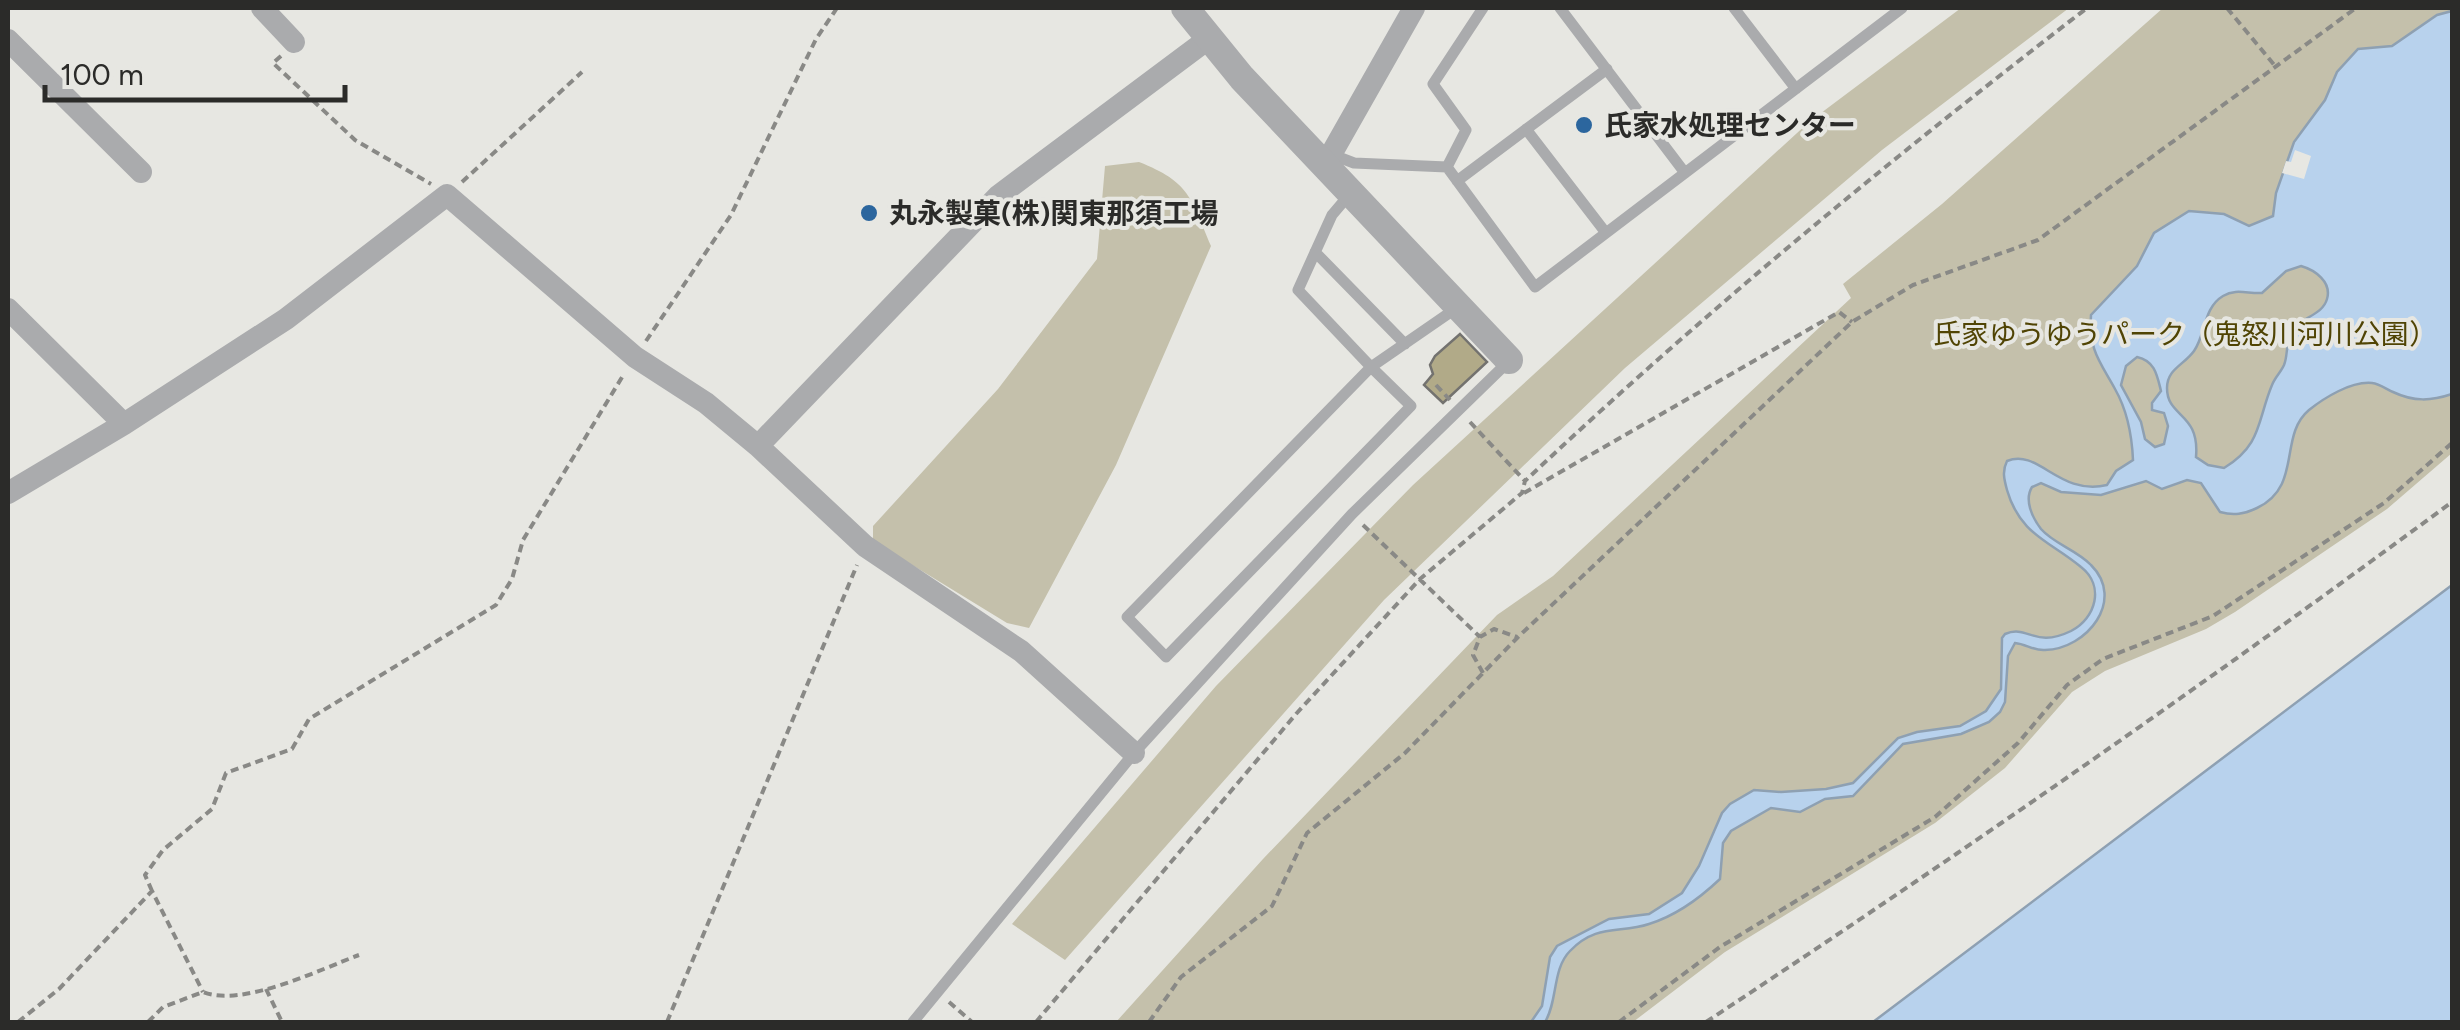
<svg xmlns="http://www.w3.org/2000/svg" width="2460" height="1030" viewBox="0 0 2460 1030" font-family="Figtree,'Noto Sans JP',sans-serif">
<style>
.green{fill:#c4c0ab}
.water{fill:#b8d2ed;stroke:#8ea0b2;stroke-width:2.5;fill-rule:evenodd}
.pier{fill:#e7e7e2}
.building{fill:#b1aa88;stroke:#73726f;stroke-width:2.5}
.lines{fill:none;stroke-linecap:round;stroke-linejoin:round}
.path{stroke:#898986;stroke-width:4;stroke-dasharray:8 5;stroke-linecap:butt}
.service{stroke:#aaabad;stroke-width:11}
.minor{stroke:#aaabad;stroke-width:22}
.tertiary{stroke:#aaabad;stroke-width:28}
.poi-dot{fill:#2c669e;stroke:#e7e7e2;stroke-width:4}
.labels{text-anchor:middle;dominant-baseline:central;stroke-width:8;stroke-linejoin:round;paint-order:stroke}
.poi-label{font-size:28px;font-weight:bold;fill:#2b2b29;stroke:#e7e7e2;text-anchor:start}
.park-label{font-size:28px;fill:#504404;stroke:#e7e7e2}
</style>
<rect width="100%" height="100%" fill="#e7e7e2"/>
<path class="green" d="M1961 8H2069L1882 150 1625 368 1384 600 1065 960 1012 924 1216 686 1413 485 1809 122Z
M2163 8H2452V453L2387 509 2235 612 2206 629 2105 671 2072 692 2005 768 1935 823 1725 952 1633 1022H1116L1263 859 1497 615 1553 576 1851 298 1843 284 1942 204Z
M1139 162C1190 182 1191 198 1211 246L1116 465 1029 628 1007 623 873 541V526L998 389 1097 259 1105 166Z"/>
<path class="water" d="M2452 11V394C2431 401 2414 402 2393 392 2386 389 2380 384 2372 383 2351 381 2324 398 2309 410 2278 436 2303 486 2257 508 2244 514 2234 516 2220 512L2201 483 2187 480 2162 489 2146 481 2101 495 2061 492 2041 483 2032 487C2024 500 2032 517 2041 529 2054 544 2077 550 2091 565 2126 600 2087 649 2045 650 2034 651 2026 644 2015 643L2008 656 2005 702 2000 712 1989 722 1961 734 1903 744 1853 796 1825 799 1800 812 1771 808 1731 831 1723 843 1720 879C1701 897 1675 916 1649 924 1620 934 1597 923 1570 951 1552 969 1558 1001 1545 1022H1531L1542 1006 1550 957 1557 946 1609 919 1649 914 1682 893 1699 866 1722 813 1730 804 1754 790 1781 792 1826 789 1853 783 1898 738 1917 732 1960 726 1986 711 2001 689 2002 638 2005 634C2028 624 2034 649 2071 631 2096 618 2105 586 2081 567 2050 541 2020 535 2007 490 2004 479 2002 471 2007 461 2039 448 2058 496 2107 485L2116 471 2133 460C2132 437 2127 410 2115 389 2099 360 2089 351 2091 315L2137 266 2154 233 2189 211 2224 214 2249 226 2273 216 2276 193 2294 142 2325 100 2337 72 2358 49 2392 46 2437 15ZM2301 266C2315 270 2332 282 2327 299 2322 317 2297 317 2290 335 2286 344 2288 355 2284 365 2281 372 2275 377 2272 385 2257 421 2262 445 2224 468L2208 465 2196 457C2200 412 2167 418 2167 388 2167 369 2184 365 2194 351 2206 334 2203 308 2223 296 2236 288 2248 294 2262 293L2286 271ZM2137 357C2155 361 2157 375 2161 391L2152 403V410L2164 413 2168 426 2164 444 2155 447 2145 439 2141 422 2121 385 2126 366Z
M2452 585V1022H1873Z"/>
<path class="pier" d="M2295 150 2311 156 2304 179 2282 173 2286 161 2291 162Z"/>
<path class="building" d="M1460 334 1487 362 1443 403 1424 385 1433 374 1430 365 1435 356Z"/>
<g class="lines">
<path class="path" d="M2227 8 2276 67
M281 56 273 63 355 140 431 184
M462 182 582 72
M646 341 731 215 816 39 837 8
M1436 385 1450 400
M1470 422 1525 481
M1524 493 1839 312 1852 322
M1363 525 1480 637
M1483 673 1473 655 1480 637 1494 629 1517 637
M152 891 145 875 163 850 212 809 226 773 292 749 309 719 496 605 512 579 523 540 624 374
M266 989 282 1022
M949 1002 972 1022
M18 1022 59 989 152 891 203 992
M148 1022 163 1007 203 992C242 1008 321 969 359 955
M667 1022 857 565
M1036 1022 1296 714 1420 579 1522 493 1525 481C1703 313 1893 157 2087 8
M1149 1022 1181 977 1272 906 1307 833 1405 753 1518 637 1852 322 1913 285 2038 240 2356 8
M1619 1022 1720 947 1935 817 2018 743 2067 685 2103 659 2213 616 2384 503 2452 443
M1706 1022C1959 855 2208 682 2452 502"/>
<path class="service" d="M1560 8 1685 173
M1734 8 1796 89
M1526 129 1606 233
M1333 155 1354 163 1447 167 1535 287 1902 8
M1447 167 1466 130 1433 84 1483 8
M1457 181 1607 69
M1349 195 1332 215 1298 290 1371 367 1127 617 1166 657 1411 406 1371 367 1458 307
M1315 252 1405 344
M913 1022 1134 753 1352 514 1509 361"/>
<path class="minor" d="M262 8 294 42
M8 40 141 172
M1325 165 1414 8
M8 309 124 424
M758 446 865 546 1021 651 1134 753
M8 493 124 424 286 319 447 195 635 357 706 403 758 446 998 196 1208 39"/>
<path class="tertiary" d="M1185 8 1242 78 1509 360"/>
</g>
<g class="poi-dot">
<circle cx="1584" cy="125" r="10"/>
<circle cx="869" cy="213" r="10"/>
</g>
<g class="labels">
<g class="poi-label">
<text x="1604" y="125">氏家水処理センター</text>
<text x="889" y="213">丸永製菓(株)関東那須工場</text>
</g>
<g class="park-label">
<text x="2185" y="334">氏家ゆうゆうパーク（鬼怒川河川公園）</text>
</g>
</g>
<rect width="2460" height="1030" fill="none" stroke="#2b2b29" stroke-width="20"/>
<path d="M45 85v15h300v-15" fill="none" stroke="#2b2b29" stroke-width="5"/>
<text x="60" y="85" font-size="30" fill="#2b2b29" stroke="#e7e7e2" stroke-width="8" paint-order="stroke">100 m</text>
</svg>
